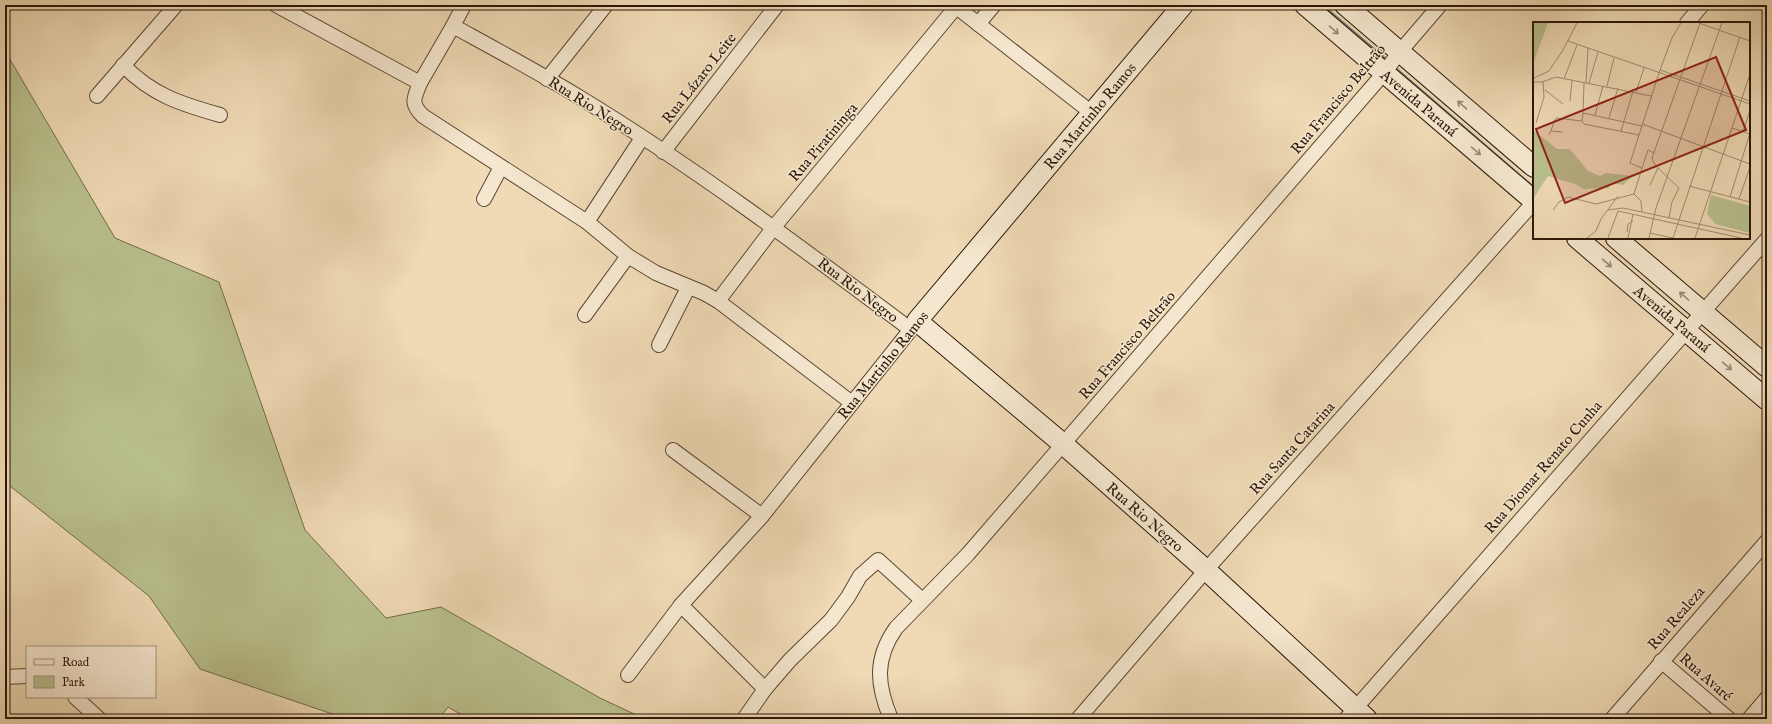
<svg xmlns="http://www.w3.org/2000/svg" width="1772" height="724" font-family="'IM FELL English',serif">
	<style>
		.green { fill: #b9c08d; stroke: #726b4b }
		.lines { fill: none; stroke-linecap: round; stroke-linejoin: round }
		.stream { stroke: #6f7771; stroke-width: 4 }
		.street-casing { stroke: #5c4734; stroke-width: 16 }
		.secondary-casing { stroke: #2b1609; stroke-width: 22 }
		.street { stroke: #f5e7cf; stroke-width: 14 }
		.secondary { stroke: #f5e7cf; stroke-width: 20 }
		.oneway { stroke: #9a8976 }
		.labels { text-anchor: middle; stroke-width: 3; stroke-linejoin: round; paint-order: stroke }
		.street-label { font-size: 15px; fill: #2b1609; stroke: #f5e7cf }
		.inset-road { fill: none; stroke: #a18c70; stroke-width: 1 }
		.view { fill: #8f2418; fill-opacity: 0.15; stroke: #8f2418; stroke-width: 2 }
		.inset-edge { fill: none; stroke: #2b1609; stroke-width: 2 }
	</style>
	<rect width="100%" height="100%" fill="#efdab5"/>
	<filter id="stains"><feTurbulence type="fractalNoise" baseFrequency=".005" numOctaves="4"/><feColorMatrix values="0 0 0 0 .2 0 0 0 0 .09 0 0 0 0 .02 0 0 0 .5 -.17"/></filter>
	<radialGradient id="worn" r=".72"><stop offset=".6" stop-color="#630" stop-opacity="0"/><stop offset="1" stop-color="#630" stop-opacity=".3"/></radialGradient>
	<path class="green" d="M5,51L115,238L219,282L305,530L386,618L441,607L600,698L645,719H469L448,707L439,719H347L200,669L149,596L5,482Z"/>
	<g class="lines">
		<g class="stream">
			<path d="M1321,5L1388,62"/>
			<path d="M1393,67L1530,185"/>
		</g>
		<g class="street-casing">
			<g id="street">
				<path d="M276,5L420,83L453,26C495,49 538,72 579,97C694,167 802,248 910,329"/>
				<path d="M954,5L1092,113"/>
				<path d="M1687,23L1702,5"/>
				<path d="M978,24L994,5"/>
				<path d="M453,26L464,5"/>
				<path d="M123,65C152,95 181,104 220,115"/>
				<path d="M547,79L606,5"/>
				<path d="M420,83C414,99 410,103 423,116L587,222L628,256L656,273L704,293L718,301L852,403"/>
				<path d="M97,96L176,5"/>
				<path d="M663,152L777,5"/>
				<path d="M484,199L501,167"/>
				<path d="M587,222L642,138"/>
				<path d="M718,301L774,227L956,7"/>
				<path d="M585,315L628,256"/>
				<path d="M659,345L688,288"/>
				<path d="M673,450L762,516"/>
				<path d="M1661,661L1729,719"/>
				<path d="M628,675L681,605"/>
				<path d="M5,677L27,676"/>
				<path d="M765,689L790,660L831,620L848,597L860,576L878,560L922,600"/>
				<path d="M75,697L99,719"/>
				<path d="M744,719L765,689L681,605L762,516L916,323"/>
				<path d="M891,719C877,686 874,659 896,628L968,554L1384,73L1398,54L1440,5"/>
				<path d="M1078,719L1206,570L1534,202"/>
				<path d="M1346,719L1767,239"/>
				<path d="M1612,719L1767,541"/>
				<path d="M1749,719L1767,698"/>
			</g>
		</g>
		<g class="secondary-casing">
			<g id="secondary">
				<path d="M1183,5L917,321L1063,444L1206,570L1367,719"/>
				<path d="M1305,5L1534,201"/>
				<path d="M1345,5L1534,167"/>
				<path d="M1577,238L1767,400"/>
				<path d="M1616,238L1767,367"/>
			</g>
		</g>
		<use href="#street" class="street"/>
		<use href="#secondary" class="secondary"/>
	</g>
	<defs><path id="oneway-shaft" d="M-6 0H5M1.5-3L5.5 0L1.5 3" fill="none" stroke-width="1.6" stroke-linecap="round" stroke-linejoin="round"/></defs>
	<g class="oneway">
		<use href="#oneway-shaft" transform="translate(1334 30) rotate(41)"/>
		<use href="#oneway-shaft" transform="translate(1462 105) rotate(-139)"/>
		<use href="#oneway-shaft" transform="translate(1476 151) rotate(40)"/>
		<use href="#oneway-shaft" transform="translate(1607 263) rotate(41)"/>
		<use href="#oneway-shaft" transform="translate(1684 296) rotate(-139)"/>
		<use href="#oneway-shaft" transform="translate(1727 366) rotate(40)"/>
	</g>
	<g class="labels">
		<g class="street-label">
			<text transform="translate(699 78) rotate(-52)" y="5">Rua Lázaro Leite</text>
			<text transform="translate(1338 99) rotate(-50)" y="5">Rua Francisco Beltrão</text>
			<text transform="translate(1419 103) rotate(40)" y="5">Avenida Paraná</text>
			<text transform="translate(591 106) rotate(32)" y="5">Rua Rio Negro</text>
			<text transform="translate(1090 116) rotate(-50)" y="5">Rua Martinho Ramos</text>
			<text transform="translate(823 142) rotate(-50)" y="5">Rua Piratininga</text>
			<text transform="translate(858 290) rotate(37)" y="5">Rua Rio Negro</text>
			<text transform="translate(1672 319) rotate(40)" y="5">Avenida Paraná</text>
			<text transform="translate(1127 345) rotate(-49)" y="5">Rua Francisco Beltrão</text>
			<text transform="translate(883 365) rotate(-51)" y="5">Rua Martinho Ramos</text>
			<text transform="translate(1292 448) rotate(-48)" y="5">Rua Santa Catarina</text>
			<text transform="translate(1543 467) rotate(-49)" y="5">Rua Diomar Renato Cunha</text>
			<text transform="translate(1145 517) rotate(41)" y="5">Rua Rio Negro</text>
			<text transform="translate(1676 618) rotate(-49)" y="5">Rua Realeza</text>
			<text transform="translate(1706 677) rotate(41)" y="5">Rua Avaré</text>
		</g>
	</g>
	<g transform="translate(1533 22)">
		<rect width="217" height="217" fill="#efdab5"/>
		<path d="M0,1H15L1,39H0ZM0,108L24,127H37L55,149L67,154L73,151L100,154L90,163L77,161L76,166L51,167L42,162L15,154L0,177ZM178,173L217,184V211L182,202L174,192Z" fill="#b9c08d"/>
		<path class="inset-road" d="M166,1L217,19M35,19L217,82M127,48L217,79M1,56L16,49L30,28L44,1M31,57L44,23M0,60H9L23,55L118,74M53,61L55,26M56,61L65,30M74,64L81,36M12,68L30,82M103,70L111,46M37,79L39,59M50,91L51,61M62,93L70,64M76,96L85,66M49,99L51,102L106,113M3,101L11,75L10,59M109,102L217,142M199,106L217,112M18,109L30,110M88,109L100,69M210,110L217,88M16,113L23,96L49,99L50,91L109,104M109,146L115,128L121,131M117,163L125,146M156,164L217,180M101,172L108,179L109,190M197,175L217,111M206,177L217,145M20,188L26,180L35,175L63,182L101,172L109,146L97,141L127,48L139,16L148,1M75,188L90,186L217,213M85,189L208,216M136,196L139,180L146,166L122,143L119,136L167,1M94,210L95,202L100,199M117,211L140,216M54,216L63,209L68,197L85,174M75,216L85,189M95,216L100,192M116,216L123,186L189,1M140,216L207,15M162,216L217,52"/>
		<path class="view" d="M183,35L213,108L32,181L3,107Z"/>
		<rect width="217" height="217" class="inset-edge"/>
	</g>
	<rect width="1772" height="724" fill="none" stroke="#efdab5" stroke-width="20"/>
	<rect x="6" y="6" width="1760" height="712" fill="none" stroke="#2b1609" stroke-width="2"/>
	<rect x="10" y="10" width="1752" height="704" fill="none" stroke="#2b1609"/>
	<rect x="26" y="646" width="130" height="52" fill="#f5e7cf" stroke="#a49380"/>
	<rect x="34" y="659" width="20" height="6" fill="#f5e7cf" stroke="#a49380"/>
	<text x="62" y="666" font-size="12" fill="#2b1609">Road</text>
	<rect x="34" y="676" width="20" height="12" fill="#b9c08d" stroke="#a49380"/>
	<text x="62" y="686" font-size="12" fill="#2b1609">Park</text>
	<rect width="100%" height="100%" filter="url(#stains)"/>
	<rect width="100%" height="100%" fill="url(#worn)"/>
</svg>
